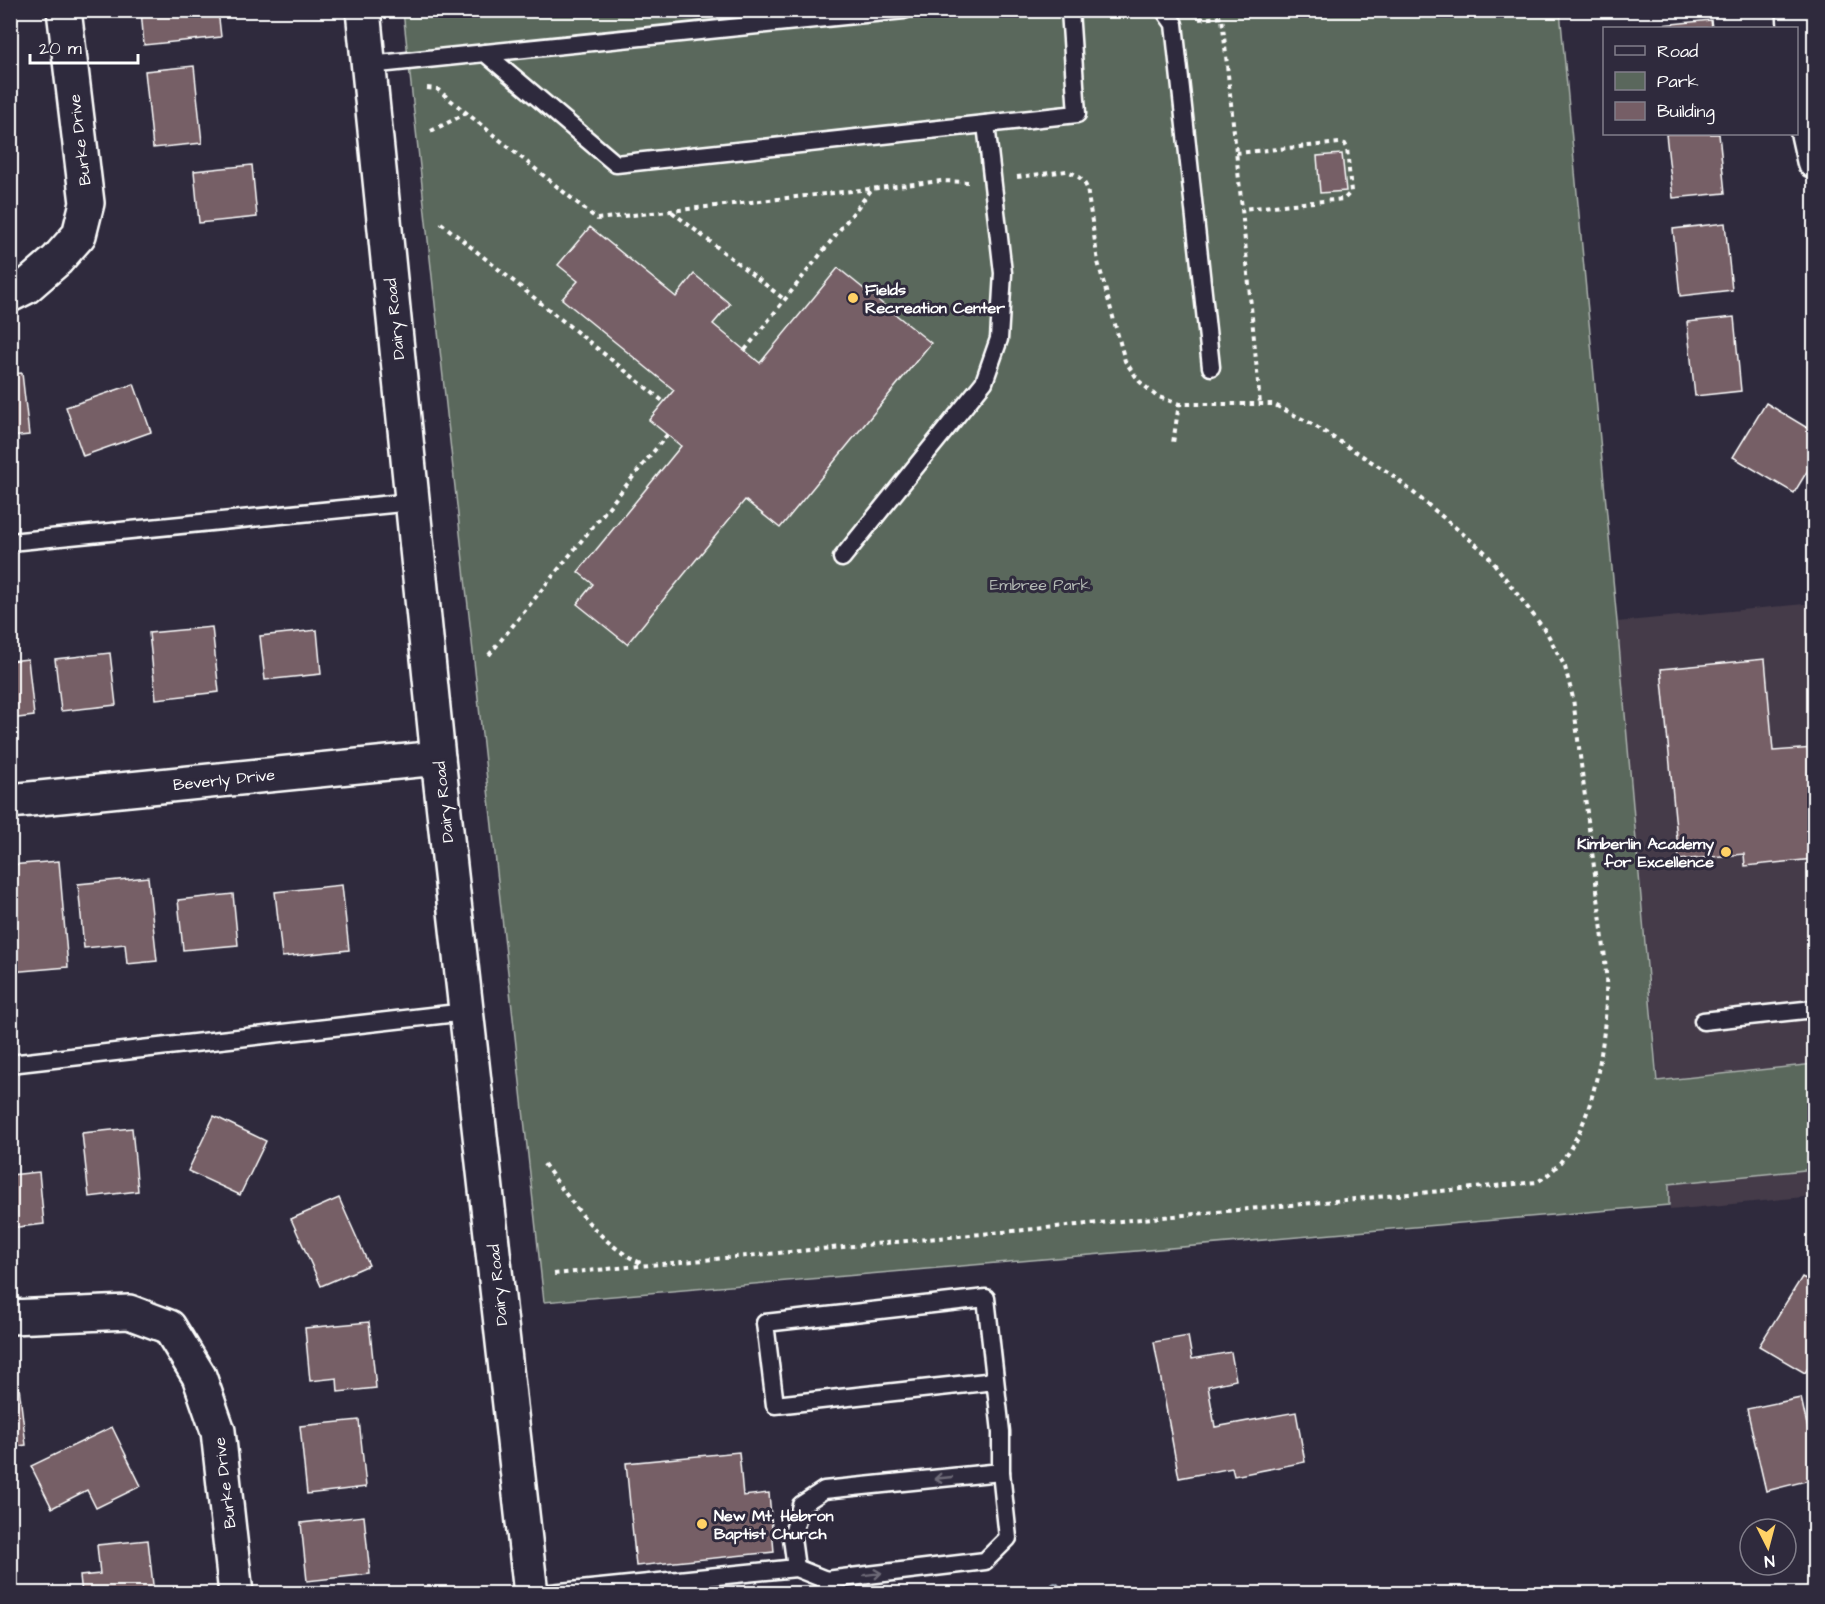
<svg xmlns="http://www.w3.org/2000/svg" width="1825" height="1604" font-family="'Architects Daughter',sans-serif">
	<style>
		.built { fill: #443a49 }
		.green { fill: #5a675c; stroke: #acb3ae; stroke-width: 1.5 }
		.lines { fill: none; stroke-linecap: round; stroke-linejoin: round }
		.stream { stroke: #98a0b0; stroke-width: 10 }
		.building { fill: #765e66; stroke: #fff; stroke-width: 1.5 }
		.service-casing { stroke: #fff; stroke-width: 21 }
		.minor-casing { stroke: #fff; stroke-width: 38 }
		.tertiary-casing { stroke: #fff; stroke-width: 38 }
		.path { stroke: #fff; stroke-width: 4; stroke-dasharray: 4.5 4.5; stroke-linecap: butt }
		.service { stroke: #2f2a3d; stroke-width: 16 }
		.minor { stroke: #2f2a3d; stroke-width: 33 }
		.tertiary { stroke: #2f2a3d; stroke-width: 33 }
		.oneway { stroke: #6d6a77 }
		.poi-dot { fill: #ffd166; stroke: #2f2a3d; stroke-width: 2 }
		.labels { text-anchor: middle; stroke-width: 6; stroke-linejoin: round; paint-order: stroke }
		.street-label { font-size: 16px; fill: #fff; stroke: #2f2a3d }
		.poi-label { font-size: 16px; font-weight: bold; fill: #fff; stroke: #2f2a3d; text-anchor: start }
		.park-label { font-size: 16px; fill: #b5bbb6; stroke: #2f2a3d }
	</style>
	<rect width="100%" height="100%" fill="#2f2a3d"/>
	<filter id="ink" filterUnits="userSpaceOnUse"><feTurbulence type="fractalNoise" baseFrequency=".0167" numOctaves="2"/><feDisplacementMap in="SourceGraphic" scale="12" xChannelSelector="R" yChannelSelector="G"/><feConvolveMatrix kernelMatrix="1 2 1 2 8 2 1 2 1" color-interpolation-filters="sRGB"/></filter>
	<g filter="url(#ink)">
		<path class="built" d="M1814,603V1196L1670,1210L1617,622Z"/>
		<path class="green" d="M403,11H1560L1617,622L1657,1081L1814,1064V1169L1669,1184V1205L544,1302Z"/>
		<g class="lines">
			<path class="stream" d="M1055,1587L1056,1594"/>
		</g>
		<g class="building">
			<path d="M141,10H218L221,37L144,45Z"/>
			<path d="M1711,20L1712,28H1652V26Z"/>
			<path d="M194,66L202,143L153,148L145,71Z"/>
			<path d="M1666,134H1719L1725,193L1673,198Z"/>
			<path d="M1342,154L1346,191L1320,193L1317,156Z"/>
			<path d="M252,165L257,217L199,223L194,171Z"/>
			<path d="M1725,223L1732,290L1680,296L1673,229Z"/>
			<path d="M590,227L676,297L694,274L730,304L713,324L760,363L838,268L931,343L780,528L745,500L627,644L577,604L593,584L578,572L681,446L649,420L674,390L562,299L578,281L558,265Z"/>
			<path d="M1734,317L1741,391L1695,396L1687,322Z"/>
			<path d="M22,373L29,435L10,437V374Z"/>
			<path d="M134,384L151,432L83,456L66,407Z"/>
			<path d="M1766,403L1814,432V460L1794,493L1733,457Z"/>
			<path d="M212,627L219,692L156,699L149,633Z"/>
			<path d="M317,630L321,674L265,680L260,636Z"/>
			<path d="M110,653L116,705L61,711L55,659Z"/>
			<path d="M28,659L34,716L10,719V661Z"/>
			<path d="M1765,659L1773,751L1814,748V859L1745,866L1744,854L1679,860L1661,669Z"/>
			<path d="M59,861L68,967L10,972V865Z"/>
			<path d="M148,877L157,961L127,964L125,944L84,948L78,884Z"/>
			<path d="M342,885L349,950L282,957L275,892Z"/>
			<path d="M233,894L238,945L183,950L178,900Z"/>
			<path d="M214,1116L266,1141L240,1195L188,1171Z"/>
			<path d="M132,1128L138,1191L89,1197L82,1133Z"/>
			<path d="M39,1172L44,1224L10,1228V1175Z"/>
			<path d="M339,1198L369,1265L321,1286L291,1219Z"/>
			<path d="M1802,1277L1814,1284V1358L1805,1373L1759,1346Z"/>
			<path d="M369,1322L376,1388L338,1392L337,1378L310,1381L305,1328Z"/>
			<path d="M1188,1336L1192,1359L1231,1352L1236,1380L1208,1386L1215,1427L1296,1412L1305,1462L1234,1476L1232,1468L1179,1478L1154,1342Z"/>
			<path d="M19,1387L26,1445L10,1447V1388Z"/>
			<path d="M1801,1398L1814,1456V1479L1766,1491L1747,1409Z"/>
			<path d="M359,1420L366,1487L307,1494L300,1426Z"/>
			<path d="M112,1427L141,1486L96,1508L87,1490L52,1508L31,1466Z"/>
			<path d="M739,1452L743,1496L769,1493L774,1552L636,1566L626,1463Z"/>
			<path d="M364,1516L370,1574L307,1581L301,1523Z"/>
			<path d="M148,1540L154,1594H82L80,1576L100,1574L97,1545Z"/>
		</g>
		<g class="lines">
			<g class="service-casing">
				<g id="service">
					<path d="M1164,10L1174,24L1211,367"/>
					<path d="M485,53L616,164L1077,114L1070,10"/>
					<path d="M369,65L904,10"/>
					<path d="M10,542L412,502"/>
					<path d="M842,558L984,382L999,339L1003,273L986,124"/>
					<path d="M1703,1021L1814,1009"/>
					<path d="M10,1064L466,1012"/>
					<path d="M796,1568L792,1538L801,1505L824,1490L1001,1472"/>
					<path d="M541,1594L796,1568L826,1580L985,1561L1008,1538L1001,1472V1432L986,1298L765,1323L775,1405L995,1381"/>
				</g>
			</g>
			<g class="minor-casing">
				<g id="minor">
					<path d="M1794,10L1795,28"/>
					<path d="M1796,44L1808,134L1814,161"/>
					<path d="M10,295L26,287L57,260L79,235L87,203L64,10"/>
					<path d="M10,1317L129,1312L169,1327L199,1376L218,1431L236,1594"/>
				</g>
			</g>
			<g class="tertiary-casing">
				<g id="tertiary">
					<path d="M363,10L438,758L531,1594"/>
					<path d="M10,801L438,758"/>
				</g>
			</g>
			<g class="path">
				<path d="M1199,19L1222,17L1242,209L1260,404"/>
				<path d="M427,88L437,89L597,219L942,181L968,182"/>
				<path d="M431,131L467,113"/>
				<path d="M1236,153L1340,143L1345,144L1347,148L1351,192L1344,199L1242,209"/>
				<path d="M1017,177L1067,171C1076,174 1083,179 1087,188L1098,262L1125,361L1139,381L1156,396L1179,404L1173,443"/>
				<path d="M672,212L785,300"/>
				<path d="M441,223L664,402"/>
				<path d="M745,350L872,189"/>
				<path d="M489,655L667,435"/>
				<path d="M544,1164C572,1202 598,1244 643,1264"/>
				<path d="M554,1274L1537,1182C1595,1150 1608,1035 1606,974C1604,941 1599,907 1595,874C1587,815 1580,756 1573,698L1565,667L1547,633L1486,553L1391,474L1310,423L1273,404H1179"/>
			</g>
			<use href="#service" class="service"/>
			<use href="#minor" class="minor"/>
			<use href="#tertiary" class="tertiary"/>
		</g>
		<defs><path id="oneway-shaft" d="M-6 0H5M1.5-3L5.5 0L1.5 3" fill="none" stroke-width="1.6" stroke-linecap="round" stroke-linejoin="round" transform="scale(1.5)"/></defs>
		<g class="oneway">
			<use href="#oneway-shaft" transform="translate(943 1478) rotate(174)"/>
			<use href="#oneway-shaft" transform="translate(873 1574) rotate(-7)"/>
		</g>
	</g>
	<g class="poi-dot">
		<circle cx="853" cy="298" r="6"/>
		<circle cx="1726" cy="852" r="6"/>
		<circle cx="702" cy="1524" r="6"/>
	</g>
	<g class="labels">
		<g class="street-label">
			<text transform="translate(79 140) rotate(-97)" y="6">Burke Drive</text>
			<text transform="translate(394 319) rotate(-96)" y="6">Dairy Road</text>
			<text transform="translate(224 779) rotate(-6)" y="6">Beverly Drive</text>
			<text transform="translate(443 802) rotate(-96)" y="6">Dairy Road</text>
			<text transform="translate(497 1285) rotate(-96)" y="6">Dairy Road</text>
			<text transform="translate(224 1483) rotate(-97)" y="6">Burke Drive</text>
		</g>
		<g class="poi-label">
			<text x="865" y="295">Fields<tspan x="865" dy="18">Recreation Center</tspan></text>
			<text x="1714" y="849" text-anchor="end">Kimberlin Academy<tspan x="1714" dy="18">for Excellence</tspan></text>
			<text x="714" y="1521">New Mt. Hebron<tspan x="714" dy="18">Baptist Church</tspan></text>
		</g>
		<g class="park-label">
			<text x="1040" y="590">Embree Park</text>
		</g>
	</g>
	<rect width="1825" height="1604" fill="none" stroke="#2f2a3d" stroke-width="36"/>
	<rect x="18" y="18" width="1789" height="1568" fill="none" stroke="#fff" stroke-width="2" filter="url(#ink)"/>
	<rect x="1603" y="27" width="195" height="108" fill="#2f2a3d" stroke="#827f8b" stroke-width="1.5"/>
	<rect x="1615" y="46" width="30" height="9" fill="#2f2a3d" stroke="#827f8b" stroke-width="1.5"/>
	<text x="1657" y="57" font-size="18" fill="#ffffff">Road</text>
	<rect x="1615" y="72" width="30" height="18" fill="#5a675c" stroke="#827f8b" stroke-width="1.5"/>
	<text x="1657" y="87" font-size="18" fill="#ffffff">Park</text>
	<rect x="1615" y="102" width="30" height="18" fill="#765e66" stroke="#827f8b" stroke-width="1.5"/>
	<text x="1657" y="117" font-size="18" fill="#ffffff">Building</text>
	<g transform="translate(1768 1547) rotate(174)"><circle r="28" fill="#2f2a3d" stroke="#827f8b" stroke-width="1.5"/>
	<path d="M0-4.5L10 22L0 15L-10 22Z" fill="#ffd166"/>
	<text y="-9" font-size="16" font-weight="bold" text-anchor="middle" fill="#ffffff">N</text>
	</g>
	<path d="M30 54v9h108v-9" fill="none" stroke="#ffffff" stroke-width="3"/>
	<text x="39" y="54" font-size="18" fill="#ffffff" stroke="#2f2a3d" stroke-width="4.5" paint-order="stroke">20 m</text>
</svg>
